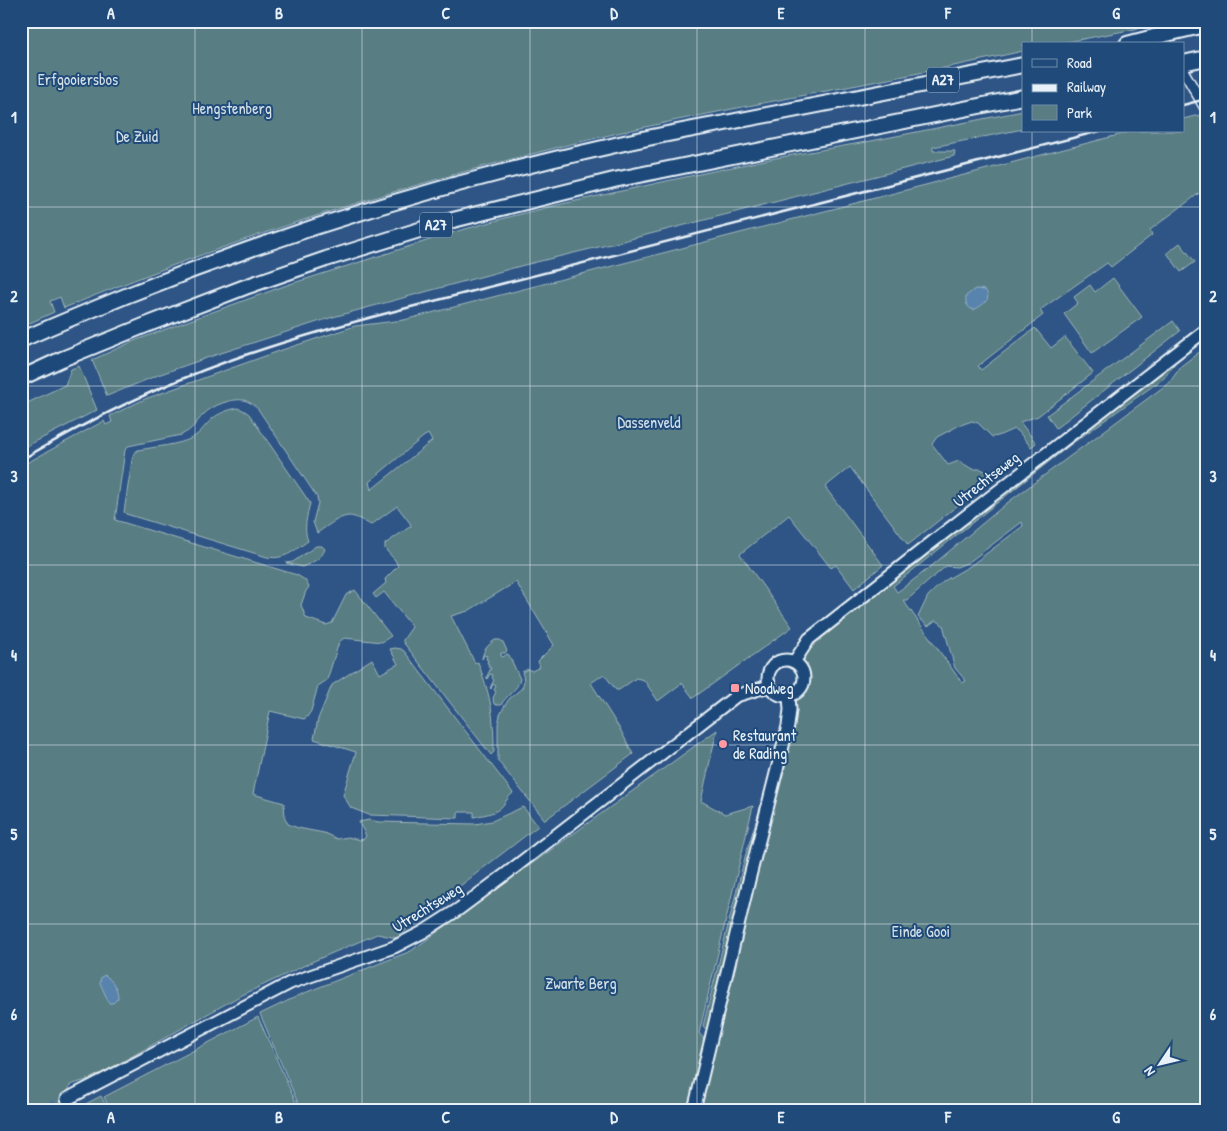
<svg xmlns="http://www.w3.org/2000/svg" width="1227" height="1131" font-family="'Patrick Hand',sans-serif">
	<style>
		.green { fill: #597d82; stroke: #a0b7bd; fill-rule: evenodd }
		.water { fill: #5883ac; stroke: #92afca }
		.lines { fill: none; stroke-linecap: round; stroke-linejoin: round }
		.major-tunnel { stroke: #4a6c96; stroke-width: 11; stroke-dasharray: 11 5.5; stroke-linecap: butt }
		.minor-casing { stroke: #e8f1f8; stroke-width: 12 }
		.major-casing { stroke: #e8f1f8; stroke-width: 15 }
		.highway-casing { stroke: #e8f1f8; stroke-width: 18 }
		.minor { stroke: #1f4a7a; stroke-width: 9 }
		.major { stroke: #1f4a7a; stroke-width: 11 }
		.highway { stroke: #1f4a7a; stroke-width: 14 }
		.rail { stroke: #e8f1f8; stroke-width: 2.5 }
		.highway-bridge-casing { stroke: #e8f1f8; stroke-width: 18; stroke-linecap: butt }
		.highway-bridge { stroke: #1f4a7a; stroke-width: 14 }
		.grid { fill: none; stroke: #e8f1f8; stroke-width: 1; stroke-opacity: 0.55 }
		.poi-dot { fill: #ff9aa2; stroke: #1f4a7a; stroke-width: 2 }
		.labels { text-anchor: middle; stroke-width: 4; stroke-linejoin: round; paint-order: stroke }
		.shield { fill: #1f4a7a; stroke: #acbfd2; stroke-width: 1 }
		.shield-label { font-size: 15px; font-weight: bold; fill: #e8f1f8 }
		.park-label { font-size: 16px; fill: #d3e0e6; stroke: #1f4a7a }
		.street-label { font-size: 16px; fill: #e8f1f8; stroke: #1f4a7a }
		.poi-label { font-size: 16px; fill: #e8f1f8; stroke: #1f4a7a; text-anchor: start }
		.neatline { fill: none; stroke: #e8f1f8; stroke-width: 2 }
		.grid-label { font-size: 16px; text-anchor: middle; font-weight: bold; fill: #e8f1f8 }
	</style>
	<rect width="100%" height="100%" fill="#2e5585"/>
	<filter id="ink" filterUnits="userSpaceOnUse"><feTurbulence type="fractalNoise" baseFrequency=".02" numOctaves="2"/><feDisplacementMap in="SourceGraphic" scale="10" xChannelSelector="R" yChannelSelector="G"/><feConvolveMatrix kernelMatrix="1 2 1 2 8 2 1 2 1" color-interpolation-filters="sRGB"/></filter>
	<g filter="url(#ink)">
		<g class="green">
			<path d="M21,21H1148L1150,26L1057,44H1023V51C870,86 715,108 563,146C441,176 321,212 204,254C157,271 110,289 64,308L60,297L50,301L54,312L21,327Z"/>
			<path d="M1023,111V129L933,147V151H955L954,156L611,244L524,265L333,317L218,354L158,375L107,396L92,360L134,341L185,322L287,285L458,231L513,216L553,206L676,179L770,159L866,142Z"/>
			<path d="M1199,115L1206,127V188L1150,230L1152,235L1111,267L1107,263L1040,310L1043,315L978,366L981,370L1035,328L1051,348L1065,337L1093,373L1038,416L1020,422L1036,443L1031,447L1018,431L1014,429L998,436L992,437L978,423L972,421L958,426L937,437L932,444L948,465L959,461L972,469H981L985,471L992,478L908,545L850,467L825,487L883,565L854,589L836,565L831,568L789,515L740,554L792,627L693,698L682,683L658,701L644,680L636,678L619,690H616L604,674L591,683L621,731L633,754L545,820L498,761V724L500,715L504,707L509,699L522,688L524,681L523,675L522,672L528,669L532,671L540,667L538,661L554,645L516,582L468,611L451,616L475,663L478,662C485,682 492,702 493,724C494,733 494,743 494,752L491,755L403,642V640L412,627L384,592L376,598L373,594L386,583L385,579L398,566L395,560L385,549V544L411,526L410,523L397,506L371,525C365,522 356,516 349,516C339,516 325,528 317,533L313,522L318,503L317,497L258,409C254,405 250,402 244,400C232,398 213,405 204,414C195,423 194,429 181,435L128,446L125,450L115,520L297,575L305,580L309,587L306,591L301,605L306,618L326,625L332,623L346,595L355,590L391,636L382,642L344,638L339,642L327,680L318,686L311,711L307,717L304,719L270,711L253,794L284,803L285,818L288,824L298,828L324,833L337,839L348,837L360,840L364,839L366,836L359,822L369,820L379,822L475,824L492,821L523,807L538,826L434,906L397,938L377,934L316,960L238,997L93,1078L70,1085L65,1110H21V466L104,421L106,425L112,422L110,416L145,399L282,350L355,326L404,320L1134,131H1183V119ZM428,434L432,441L371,490L369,482L423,437Z"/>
			<path d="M1180,243L1195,262L1181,272L1167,253Z"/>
			<path d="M1113,278L1142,317L1092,353L1064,314L1078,303L1074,297L1090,285L1095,292Z"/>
			<path d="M1173,321L1180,331L1056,428L1047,415Z"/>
			<path d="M1206,347V1110H694L809,633L887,577L891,582L975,515L1181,355L1164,378L1070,445L978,518L893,586L897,592L900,590L928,569L1007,503L1170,382L1181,366ZM1022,522L1023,526L970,566L944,581L928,596L918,617L928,626L936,620L943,625L955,668L966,681L962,683L903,600H907L946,566L957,567L969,562Z"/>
			<path d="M79,366L97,410L21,449V406L65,385L71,369Z"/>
			<path d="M237,408L243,410L249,414L310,503C307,516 303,529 308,541C293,551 285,560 267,557L126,514L124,512L132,460L134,453L138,450C154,447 179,445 192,438C201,433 205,425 212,419C219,413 228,410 237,408Z"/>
			<path d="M316,546H322L325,549C322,559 311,563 302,567L286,563L293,562Z"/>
			<path d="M495,640H500L503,642L507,651L505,653H501V656L503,657L507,654L509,655L520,679C518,690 506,695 501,705H497L494,704L493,698L496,692L494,690L496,686L493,684L491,689L490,688L494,680L492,678L493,675L490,674L487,679V676L491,668L488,667L489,664L487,663L488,660L486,659L487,656L484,655L482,659C483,650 488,645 495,640Z"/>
			<path d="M395,648L401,649L404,651L513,793C507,797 505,805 499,809C493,814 481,815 474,817V812H458V818L369,815L351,808L343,795L356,752L314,739L318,719L332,685L372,659L380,674L398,664L390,649Z"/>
			<path d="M717,730L701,801L725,814L753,806L699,1033L704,1039V1047L690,1110H301L260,1014L302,994L411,951Z"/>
			<path d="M773,768L708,1029H706L703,1026L745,857L768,782Z"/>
			<path d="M258,1017L299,1110H110L104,1097Z"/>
			<path d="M101,1096L108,1110H74Z"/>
		</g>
		<g class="water">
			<path d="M975,289L985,290C993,300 982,305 974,310C967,308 965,303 966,296Z"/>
			<path d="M105,975C113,981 118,989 118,998L113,1003H109L100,983L101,977Z"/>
		</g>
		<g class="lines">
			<path class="major-tunnel" d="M47,1110L67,1099"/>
			<g class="minor-casing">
				<g id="minor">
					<path d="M1155,21L1168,44"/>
					<path d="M1183,70L1206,110"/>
				</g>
			</g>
			<g class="major-casing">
				<g id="major">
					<circle cx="786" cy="678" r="18"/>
					<path d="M794,662L809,639L931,543L1206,330"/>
					<path d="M67,1099L290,983L394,947L423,932L459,909L506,874L736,696L769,686"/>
					<path d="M694,1110L749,880L788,726L790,710L789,696"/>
				</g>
			</g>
			<g class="highway-casing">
				<g id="highway">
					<path d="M1127,44L1154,37"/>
					<path d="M1183,63L1206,58"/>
					<path d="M21,340C56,324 92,310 128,295C283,233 444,183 607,147C653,136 700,128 746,119C838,101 931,83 1023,65"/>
					<path d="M21,378L62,359L146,325L245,287L326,259L445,222L614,180L1023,97"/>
				</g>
			</g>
			<use href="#minor" class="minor"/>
			<use href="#major" class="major"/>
			<use href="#highway" class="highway"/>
			<g class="rail">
				<path d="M1183,105L1206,99"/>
				<path d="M21,460C87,421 156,387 228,361C284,341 341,325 399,310L1100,131"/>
			</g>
			<g class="highway-bridge-casing">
				<path id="highway-bridge" d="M1154,37L1205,25"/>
			</g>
			<use href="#highway-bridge" class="highway-bridge"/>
		</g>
	</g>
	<path class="grid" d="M195,21V1110M362,21V1110M530,21V1110M697,21V1110M865,21V1110M1032,21V44M1032,131V1110M21,207H1206M21,386H1206M21,565H1206M21,745H1206M21,924H1206"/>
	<g class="poi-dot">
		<rect x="730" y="683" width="10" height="10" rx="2.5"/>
		<circle cx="723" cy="744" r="5"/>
	</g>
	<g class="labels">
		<g class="shield">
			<rect x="927" y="67.5" width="32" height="25" rx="4"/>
			<rect x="420" y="212.5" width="32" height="25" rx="4"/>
		</g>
		<g class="shield-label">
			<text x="943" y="85">A27</text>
			<text x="436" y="230">A27</text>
		</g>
		<g class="park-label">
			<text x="78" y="85">Erfgooiersbos</text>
			<text x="232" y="114">Hengstenberg</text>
			<text x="137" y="142">De Zuid</text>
			<text x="649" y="428">Dassenveld</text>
			<text x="921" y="937">Einde Gooi</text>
			<text x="581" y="989">Zwarte Berg</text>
		</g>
		<g class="street-label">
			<text transform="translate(986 479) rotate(-38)" y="6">Utrechtseweg</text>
			<text transform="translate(427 907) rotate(-32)" y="6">Utrechtseweg</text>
		</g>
		<g class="poi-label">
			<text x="745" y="694">Noodweg</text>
			<text x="733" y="741">Restaurant<tspan x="733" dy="18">de Rading</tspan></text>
		</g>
	</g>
	<rect width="1227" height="1131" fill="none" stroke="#1f4a7a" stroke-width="55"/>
	<rect x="1022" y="42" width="162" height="90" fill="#1f4a7a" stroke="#6f8dac"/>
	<rect x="1032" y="59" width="25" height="8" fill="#1f4a7a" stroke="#6f8dac"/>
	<text x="1067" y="68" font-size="15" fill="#e8f1f8">Road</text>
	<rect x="1032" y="84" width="25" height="8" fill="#e8f1f8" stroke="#6f8dac"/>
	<text x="1067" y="92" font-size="15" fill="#e8f1f8">Railway</text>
	<rect x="1032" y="105" width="25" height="15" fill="#597d82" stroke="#6f8dac"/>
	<text x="1067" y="118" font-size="15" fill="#e8f1f8">Park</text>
	<g transform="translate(1160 1064) rotate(235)" stroke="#1f4a7a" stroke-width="4" paint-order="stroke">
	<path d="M0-4L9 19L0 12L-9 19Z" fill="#e8f1f8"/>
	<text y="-8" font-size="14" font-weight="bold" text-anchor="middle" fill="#e8f1f8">N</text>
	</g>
	<rect x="28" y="28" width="1172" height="1076" class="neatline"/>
	<g class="grid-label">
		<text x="111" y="19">A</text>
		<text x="279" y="19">B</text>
		<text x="446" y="19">C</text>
		<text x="614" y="19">D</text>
		<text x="781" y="19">E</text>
		<text x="948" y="19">F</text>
		<text x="1116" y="19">G</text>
		<text x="14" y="123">1</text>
		<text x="1213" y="123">1</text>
		<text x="14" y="302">2</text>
		<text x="1213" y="302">2</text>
		<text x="14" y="482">3</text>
		<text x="1213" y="482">3</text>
		<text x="14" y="661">4</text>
		<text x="1213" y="661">4</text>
		<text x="14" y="840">5</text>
		<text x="1213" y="840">5</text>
		<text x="14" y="1020">6</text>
		<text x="1213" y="1020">6</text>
		<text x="111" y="1123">A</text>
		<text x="279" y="1123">B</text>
		<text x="446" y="1123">C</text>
		<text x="614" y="1123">D</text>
		<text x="781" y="1123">E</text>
		<text x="948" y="1123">F</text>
		<text x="1116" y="1123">G</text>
	</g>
</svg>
